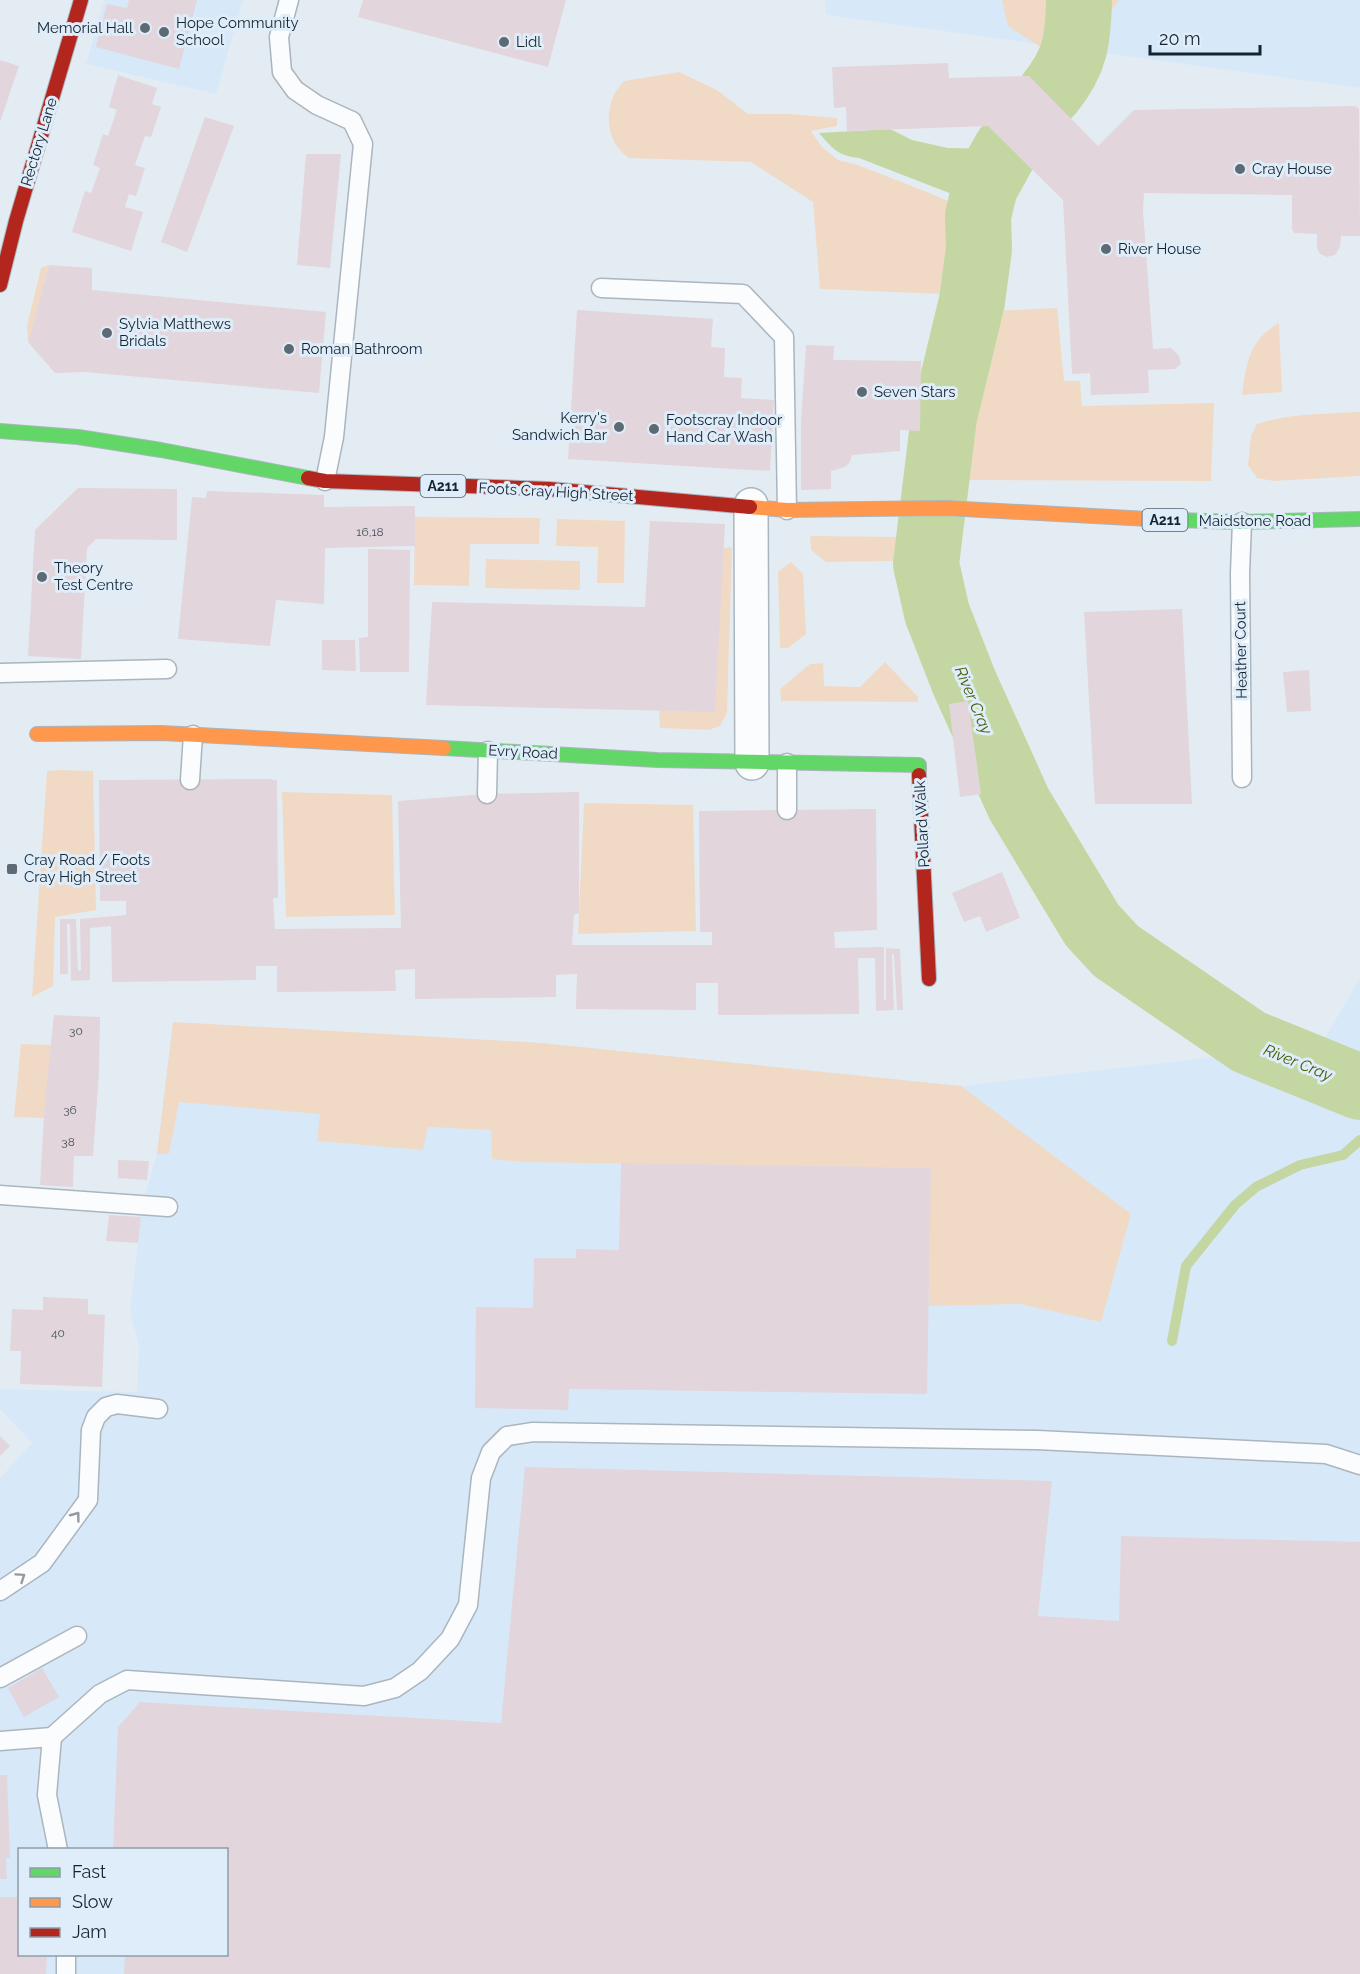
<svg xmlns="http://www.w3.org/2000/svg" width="1360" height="1974" font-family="Raleway,sans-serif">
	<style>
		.built { fill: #d7e9f8; fill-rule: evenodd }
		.green { fill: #f1dac5 }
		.water { fill: #c4d7a3 }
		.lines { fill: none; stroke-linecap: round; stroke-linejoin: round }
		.stream { stroke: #c4d7a3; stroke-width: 10 }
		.river { stroke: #c4d7a3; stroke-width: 66 }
		.building { fill: #e2d5dc }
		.lane-casing { stroke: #abb5be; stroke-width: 21 }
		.street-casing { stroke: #abb5be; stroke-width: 36 }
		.fast-casing { stroke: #abb5be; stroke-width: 16 }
		.slow-casing { stroke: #abb5be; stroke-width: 16 }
		.jam-casing { stroke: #abb5be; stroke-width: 16 }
		.lane { stroke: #fbfcfd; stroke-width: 18 }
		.street { stroke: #fbfcfd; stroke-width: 33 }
		.fast { stroke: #63d668; stroke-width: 14 }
		.slow { stroke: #ff974d; stroke-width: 14 }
		.jam { stroke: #b3261e; stroke-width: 14 }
		.oneway { stroke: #949ba0 }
		.poi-dot { fill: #5d6a74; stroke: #deedf9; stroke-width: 2 }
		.labels { text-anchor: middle; stroke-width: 6; stroke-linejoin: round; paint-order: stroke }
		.number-label { font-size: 12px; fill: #48505a }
		.shield { fill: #deedf9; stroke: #51606c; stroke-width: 1.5 }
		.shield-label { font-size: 14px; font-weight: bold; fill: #15242f }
		.poi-label { font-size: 15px; fill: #15242f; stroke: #deedf9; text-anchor: start }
		.street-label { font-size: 15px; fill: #15242f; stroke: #deedf9 }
		.water-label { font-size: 16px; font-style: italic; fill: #475a00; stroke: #deedf9 }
	</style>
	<rect width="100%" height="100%" fill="#e4ecf3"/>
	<g class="built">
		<path d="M104,0H243L216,94L86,64Z"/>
		<path d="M825,0H1360V88L826,15Z"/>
		<path d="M1360,978V1974H0V1478L32,1443L0,1409V1389L137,1392L139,1346L130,1312L142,1205L157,1154L173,1022L541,1043L961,1086L1321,1045ZM20,1850H226V1954H20Z"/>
	</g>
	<g class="green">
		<path d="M1002,0H1119L1073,68L1008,26Z"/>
		<path d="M679,72L717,90L748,114H791L837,118V126L811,131L822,147L838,160L858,165L927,192L948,201L970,218L972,246L966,295L820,289L813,202L751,162L629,158C609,145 604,120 613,97C615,92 620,86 624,81Z"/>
		<path d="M49,265L28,342L27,326L41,268Z"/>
		<path d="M1057,308L1064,381H1080L1082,406L1214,403L1211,481L945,480L958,406L993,311Z"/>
		<path d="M1279,323L1282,392L1242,395C1246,363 1249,340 1279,323Z"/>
		<path d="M1360,412V476L1273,481L1257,478L1248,465L1251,436L1257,424C1289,413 1326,414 1360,412Z"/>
		<path d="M415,517L540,518L539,544H470L469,586L414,585Z"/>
		<path d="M557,519L625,521L624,583H597L598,547L556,546Z"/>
		<path d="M810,536L908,537V549L892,561L826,562L811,550Z"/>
		<path d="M732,547L727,713L720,726L709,730L660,728L659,710L723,548Z"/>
		<path d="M486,559L580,561V590L485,588Z"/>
		<path d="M791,562L803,574L806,634L788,648H780L778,572Z"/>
		<path d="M885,662L918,697V702L781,701L780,689L810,664L823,663L824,686L860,687Z"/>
		<path d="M59,770L93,771L96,910L55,917L53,986L32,997L47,771Z"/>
		<path d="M282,792L392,795L395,915L286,917Z"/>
		<path d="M584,803L693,805L696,931L578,934Z"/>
		<path d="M173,1022L541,1043L961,1086L1131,1214L1101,1322L1020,1304L929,1306L930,1168L523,1162L492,1159L491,1130L428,1127L423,1150L317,1141L320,1114L179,1102L169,1154H157Z"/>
		<path d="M21,1044L51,1045L44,1118L14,1117Z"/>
	</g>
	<path class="water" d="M890,129L912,140L948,148L1006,149L985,187L978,216L957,196L859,158C838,156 832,148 819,133Z"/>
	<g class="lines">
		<path class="stream" d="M1172,1341L1186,1266L1235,1205L1256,1187L1300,1165L1343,1155L1360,1140"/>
		<g class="river">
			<path d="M1050,93C1076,61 1078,40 1079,0"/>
			<path d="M1006,149L985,187L978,216L979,249L972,301L944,417L926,564L937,613L964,682L1019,804L1092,925L1116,951L1249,1042L1360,1087"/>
		</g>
	</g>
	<g class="building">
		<path d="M129,0H197L179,69L96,47L107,4L127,8Z"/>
		<path d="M363,0H566L548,67L358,17Z"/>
		<path d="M0,60L19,66L0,122Z"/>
		<path d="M948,63L949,78L1029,76L1098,146L1134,110L1355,106L1359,109L1360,236H1341L1340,247L1335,255L1327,257L1320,254L1317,248V234L1294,233L1292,229V195L1144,193L1143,210L1153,349L1171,348L1179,356L1181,364L1175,369L1148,370L1149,393L1091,395L1090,373L1072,374L1063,200L988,126L847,131L846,107L834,108L832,67Z"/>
		<path d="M118,75L157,88L152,104L161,107L151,137L145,136L135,165L145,168L136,196L129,194L125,207L143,212L131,251L72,232L85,191L91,193L100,168L93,165L103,134L108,136L117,110L109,107Z"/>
		<path d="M205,117L234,126L187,252L161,242Z"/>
		<path d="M306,154H341L330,268L297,265Z"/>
		<path d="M49,265L92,268V290L326,312L319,393L84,372L55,373L28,342Z"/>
		<path d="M577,310L713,319L711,347L725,348L724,377L742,378L741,398L774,400L770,471L568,459Z"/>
		<path d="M806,345L834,346L833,360L921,361L920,431L900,430V451L852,455L850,462L845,467L831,471V489L801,490V423Z"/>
		<path d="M78,488L177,489V540L96,539L87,548L81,659L28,656L35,530Z"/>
		<path d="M207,491L324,495V507L415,506V546L325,548L324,604L276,600L270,646L178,639L192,497L206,498Z"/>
		<path d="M650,521L725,524L715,712L426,705L432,602L645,607Z"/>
		<path d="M368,549L410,550L409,672H360L359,638L368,637Z"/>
		<path d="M1182,609L1192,804H1095L1084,612Z"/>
		<path d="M322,640H355L356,671L322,670Z"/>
		<path d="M1309,670L1311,711L1287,712L1283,672Z"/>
		<path d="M968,701L981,794L960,797L949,704Z"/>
		<path d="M267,779L277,780L278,898H273L275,929L401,928L398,801L487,794L579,792V913L574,915L572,945H712V932H700L699,811L876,809L877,930L834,932L835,948L884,947V1000H886V948L900,949L903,1010H897L894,955L892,954L894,1010L876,1011L875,958H858L859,1014L718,1015V983H696V1010L576,1009L577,974L556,975V997L415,999V969L395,970L396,991L277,992V966H256V980L112,982L111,926L90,928V980L71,981L70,924H67L68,974H60V919H76L78,971L81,970L80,919L126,915V901H100L99,780Z"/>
		<path d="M1002,872L1020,918L986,932L980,916L964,922L952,893Z"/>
		<path d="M54,1015L100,1017L99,1073L93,1156H74L73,1187L40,1185L45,1100Z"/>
		<path d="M118,1160L149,1161L147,1180L118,1178Z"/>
		<path d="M621,1163L931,1168L927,1394L569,1389L568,1410L475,1408L476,1307L533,1308L534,1258H576V1249L619,1250Z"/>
		<path d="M109,1215L141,1217L138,1243L106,1241Z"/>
		<path d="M43,1297L88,1299V1314L105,1315L102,1387L20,1384L21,1351H10L12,1309L43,1310Z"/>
		<path d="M0,1436L10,1446L0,1456Z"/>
		<path d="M525,1467L1052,1481L1038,1616L1119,1621L1121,1536L1360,1542V1974H124L125,1954H226V1850H113L118,1727L140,1702L501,1723Z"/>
		<path d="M42,1668L59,1697L24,1717L8,1688Z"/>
		<path d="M0,1775H7L10,1858H6L7,1879H0Z"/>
		<path d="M0,1897H20V1954H47L46,1974H0Z"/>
	</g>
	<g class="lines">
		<g class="lane-casing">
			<g id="lane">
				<path d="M289,0L279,37L282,72L295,90L317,105L352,121L363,144L334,437L325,481"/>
				<path d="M601,288L743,294L784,337L787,510"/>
				<path d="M0,673L167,669"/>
				<path d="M787,763V810"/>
				<path d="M1242,778L1240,573L1242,522"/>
				<path d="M190,780L193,735"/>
				<path d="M487,794L488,751"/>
				<path d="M0,1195L168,1207"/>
				<path d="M0,1591L42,1563L88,1500L91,1430L96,1417L106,1407L117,1404L158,1409"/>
				<path d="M0,1678L77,1636"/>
				<path d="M52,1737L100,1694L127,1680L364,1696L395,1688L420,1671L450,1639L468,1605L481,1478L491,1452L507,1436L533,1432L1037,1440L1326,1454L1360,1465"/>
				<path d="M0,1741L52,1737L47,1795L58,1850"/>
				<path d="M66,1954V1974"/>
			</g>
		</g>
		<g class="street-casing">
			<path id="street" d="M751,505L752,763"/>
		</g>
		<g class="fast-casing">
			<g id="fast">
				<path d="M0,431L78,437L161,450L308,478"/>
				<path d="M1148,519L1237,522L1360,519"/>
				<path d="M444,748L657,760L919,765V775"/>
			</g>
		</g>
		<g class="slow-casing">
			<g id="slow">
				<path d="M750,507L787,510L946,508L1148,519"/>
				<path d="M37,734L161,733L444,748"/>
			</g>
		</g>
		<g class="jam-casing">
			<g id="jam">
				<path d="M0,285L16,221L81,0"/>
				<path d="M308,478L325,481L549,489L750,507"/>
				<path d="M919,775L929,979"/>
			</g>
		</g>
		<use href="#lane" class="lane"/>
		<use href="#street" class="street"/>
		<use href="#fast" class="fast"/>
		<use href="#slow" class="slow"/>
		<use href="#jam" class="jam"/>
	</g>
	<defs><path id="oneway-chevron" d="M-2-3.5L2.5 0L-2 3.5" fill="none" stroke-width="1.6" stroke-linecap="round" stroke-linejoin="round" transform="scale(1.5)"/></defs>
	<g class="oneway">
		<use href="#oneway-chevron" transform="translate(76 1516) rotate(-53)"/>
		<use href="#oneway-chevron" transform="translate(21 1577) rotate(-34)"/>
	</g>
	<g class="poi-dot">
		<circle cx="145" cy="28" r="6"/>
		<circle cx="164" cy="32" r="6"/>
		<circle cx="504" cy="42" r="6"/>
		<circle cx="1240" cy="169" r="6"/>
		<circle cx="1106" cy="249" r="6"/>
		<circle cx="107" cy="333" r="6"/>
		<circle cx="289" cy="349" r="6"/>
		<circle cx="862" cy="392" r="6"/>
		<circle cx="619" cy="427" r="6"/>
		<circle cx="654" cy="429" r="6"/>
		<circle cx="42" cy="577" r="6"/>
		<rect x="6" y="863" width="12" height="12" rx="3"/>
	</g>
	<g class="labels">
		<g class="number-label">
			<text x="370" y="536">16,18</text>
			<text x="76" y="1035">30</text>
			<text x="70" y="1114">36</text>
			<text x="68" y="1146">38</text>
			<text x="58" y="1337">40</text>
		</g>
		<g class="shield">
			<rect x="420.5" y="475" width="45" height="22" rx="4.5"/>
			<rect x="1142.5" y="509" width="45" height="22" rx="4.5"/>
		</g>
		<g class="shield-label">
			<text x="443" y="491">A211</text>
			<text x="1165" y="525">A211</text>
		</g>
		<g class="poi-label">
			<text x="176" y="28">Hope Community<tspan x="176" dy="17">School</tspan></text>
			<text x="133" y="33" text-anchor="end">Memorial Hall</text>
			<text x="516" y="47">Lidl</text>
			<text x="1252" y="174">Cray House</text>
			<text x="1118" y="254">River House</text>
			<text x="119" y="329">Sylvia Matthews<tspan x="119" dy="17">Bridals</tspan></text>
			<text x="301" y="354">Roman Bathroom</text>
			<text x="874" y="397">Seven Stars</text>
			<text x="607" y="423" text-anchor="end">Kerry's<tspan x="607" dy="17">Sandwich Bar</tspan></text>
			<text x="666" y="425">Footscray Indoor<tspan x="666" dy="17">Hand Car Wash</tspan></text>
			<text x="54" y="573">Theory<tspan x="54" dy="17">Test Centre</tspan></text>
			<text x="24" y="865">Cray Road / Foots<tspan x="24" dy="17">Cray High Street</tspan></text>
		</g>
		<g class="street-label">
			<text transform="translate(39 142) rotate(-73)" y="5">Rectory Lane</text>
			<text transform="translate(556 492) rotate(3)" y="5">Foots Cray High Street</text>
			<text x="1255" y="526">Maidstone Road</text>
			<text transform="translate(1241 650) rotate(-91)" y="5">Heather Court</text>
			<text transform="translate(523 752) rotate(3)" y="5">Evry Road</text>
			<text transform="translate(922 824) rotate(-93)" y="5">Pollard Walk</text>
		</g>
		<g class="water-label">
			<text transform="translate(974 700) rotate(67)" y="6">River Cray</text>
			<text transform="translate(1298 1062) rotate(22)" y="6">River Cray</text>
		</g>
	</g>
	<rect x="18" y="1848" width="210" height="108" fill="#deedf9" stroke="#8e9da8" stroke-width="1.5"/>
	<rect x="30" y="1868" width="30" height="9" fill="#63d668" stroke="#8e9da8" stroke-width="1.5"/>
	<text x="72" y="1878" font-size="18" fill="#15242f">Fast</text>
	<rect x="30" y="1898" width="30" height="9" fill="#ff974d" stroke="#8e9da8" stroke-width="1.5"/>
	<text x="72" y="1908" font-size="18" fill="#15242f">Slow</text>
	<rect x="30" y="1928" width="30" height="9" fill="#b3261e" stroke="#8e9da8" stroke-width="1.5"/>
	<text x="72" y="1938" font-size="18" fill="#15242f">Jam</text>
	<path d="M1150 45v9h110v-9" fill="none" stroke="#15242f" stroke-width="3"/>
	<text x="1159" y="45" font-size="18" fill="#15242f" stroke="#deedf9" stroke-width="4.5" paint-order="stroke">20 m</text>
</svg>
